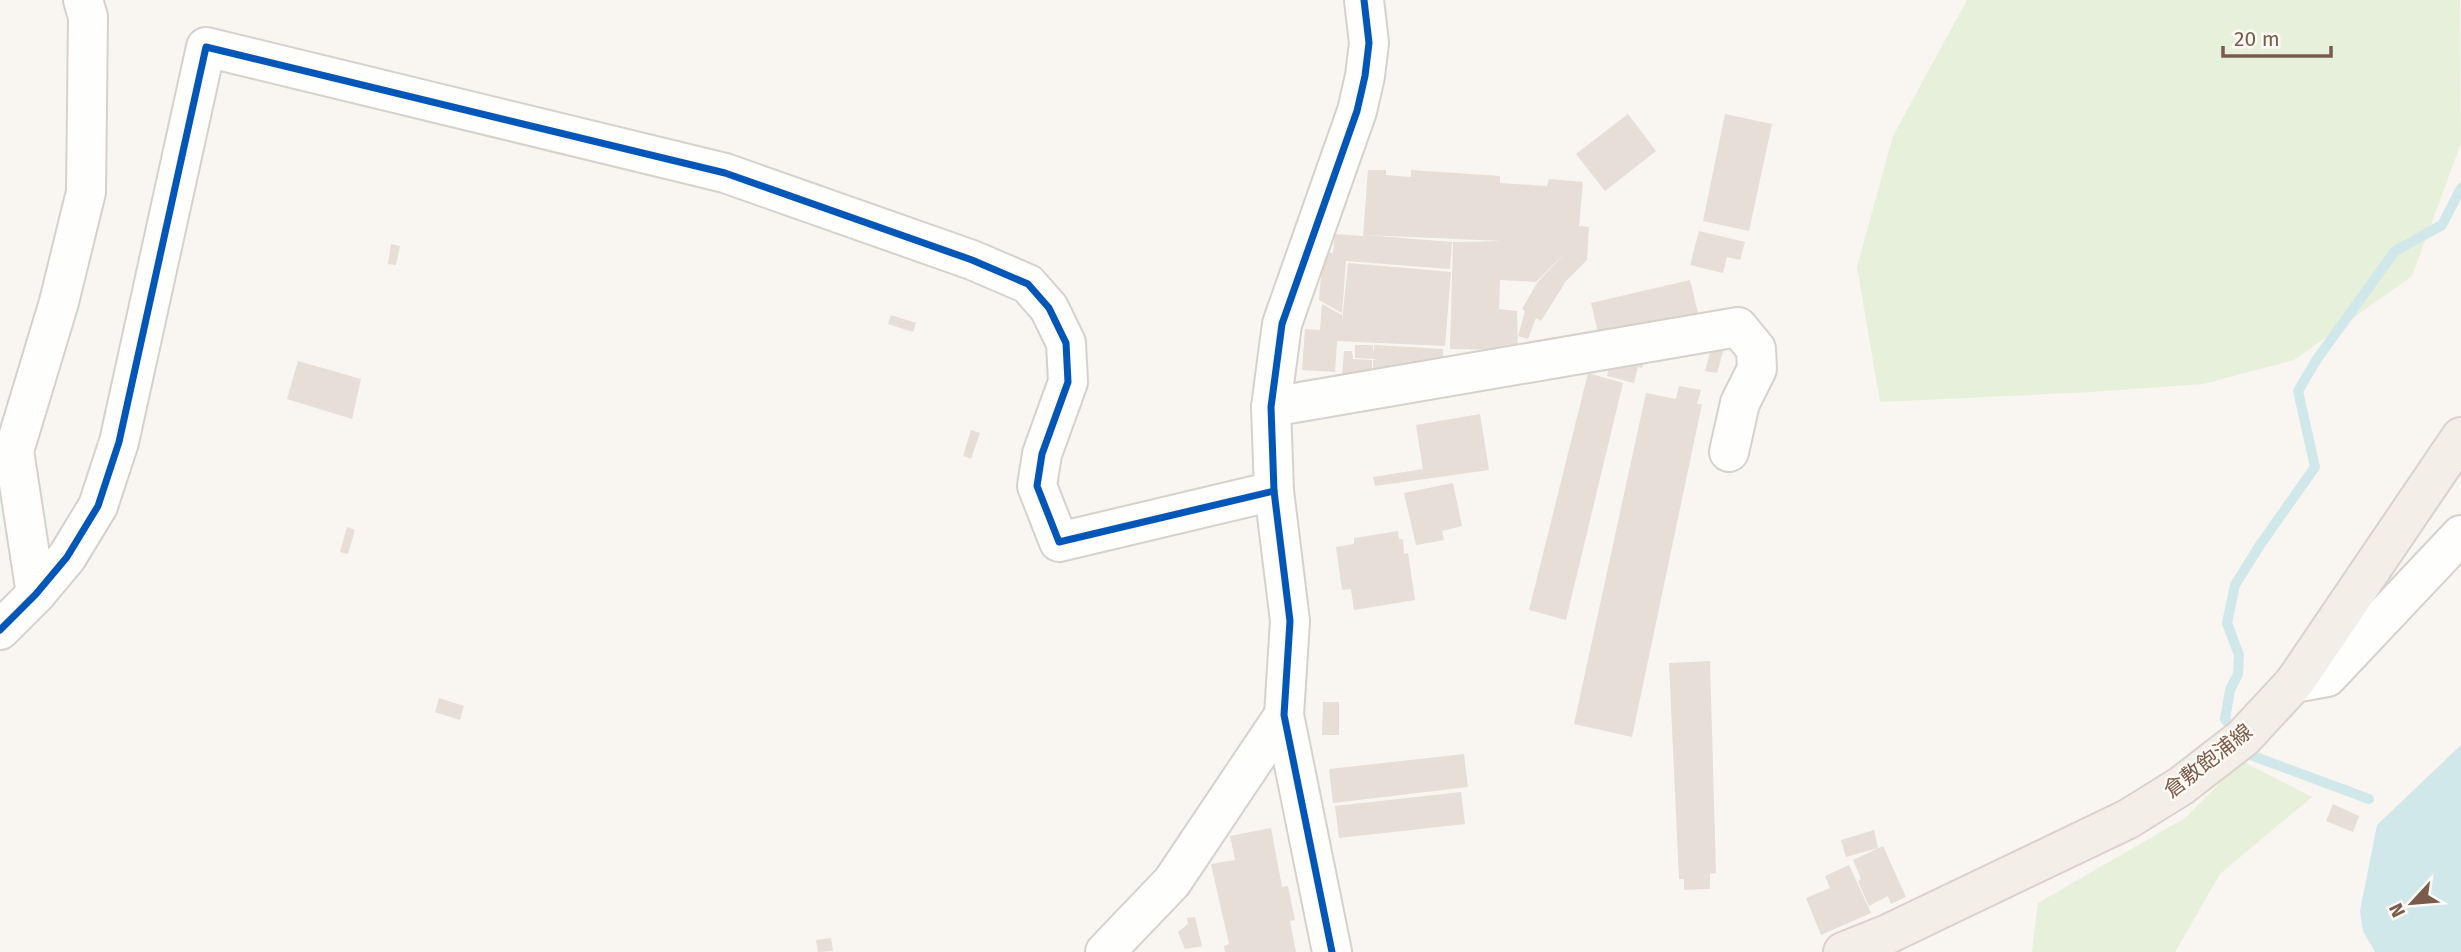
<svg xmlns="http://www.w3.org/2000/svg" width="2461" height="952" font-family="'Fira Sans','Noto Sans JP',sans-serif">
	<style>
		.green { fill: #e7f0db }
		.water { fill: #d0e8ea }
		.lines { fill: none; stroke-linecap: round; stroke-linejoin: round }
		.stream { stroke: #d0e8ea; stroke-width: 10 }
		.building { fill: #e6ded7 }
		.minor-casing { stroke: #d7d1cb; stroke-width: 42 }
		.primary-casing { stroke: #dad1cc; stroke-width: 42 }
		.minor { stroke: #fefefd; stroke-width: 38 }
		.primary { stroke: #f3eee8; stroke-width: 38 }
		.cycleway-casing { stroke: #fffaf3; stroke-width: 11 }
		.cycleway { stroke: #0057b8; stroke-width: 7 }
		.labels { text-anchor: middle; stroke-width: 5; stroke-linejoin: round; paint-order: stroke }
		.street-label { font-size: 21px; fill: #7a5c4d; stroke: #fffaf3 }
	</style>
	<rect width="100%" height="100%" fill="#f9f5f0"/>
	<g class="green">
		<path d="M1967,0H2460L2461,143L2412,276L2294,360L2203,384L2091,392L1880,402L1857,267L1893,136Z"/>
		<path d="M2242,761L2312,797L2220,874L2175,952H2032L2038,903L2185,818Z"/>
	</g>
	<path class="water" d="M2461,745V952H2375L2363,931L2360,911L2377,825Z"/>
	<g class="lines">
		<path class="stream" d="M2369,799L2253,756L2225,719L2230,690L2238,674L2239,655L2227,623L2235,585L2260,545L2315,467L2298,391L2317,359L2395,251L2442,225L2461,188"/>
	</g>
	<g class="building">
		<path d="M1628,114L1656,151L1605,191L1576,154Z"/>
		<path d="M1725,114L1772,124L1749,231L1703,221Z"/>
		<path d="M1368,170H1386V175L1411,177V170L1500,176V183L1547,186L1549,179L1583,182L1579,226L1589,227L1587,260L1566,281L1541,321L1536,318L1528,339L1518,336L1525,311L1522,309L1537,283L1567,251L1536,282L1500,280L1499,309L1517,311L1518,350L1450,349L1453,242L1502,241L1366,235L1452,242L1450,269L1346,261L1342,313L1319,300L1323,252L1333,253L1335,234L1363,236Z"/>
		<path d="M1699,231L1745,242L1740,260L1727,257L1723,273L1690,265Z"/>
		<path d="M391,244L400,246L396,265L388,264Z"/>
		<path d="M1348,263L1451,272L1445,346L1337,341L1335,372L1302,370L1305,329L1320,330L1322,304L1342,315V321Z"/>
		<path d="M1690,280L1698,313L1599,336L1591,303Z"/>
		<path d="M891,315L916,323L913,332L888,324Z"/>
		<path d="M1355,345H1373V354L1374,345L1443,349V361L1373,372V360L1377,359L1355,358Z"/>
		<path d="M1712,345L1724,348L1717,373L1705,371Z"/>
		<path d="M1649,349L1642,368L1638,367L1634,383L1607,376L1612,355Z"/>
		<path d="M1344,351H1352L1353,359L1372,360V372L1342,377Z"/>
		<path d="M298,361L361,379L352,419L287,399Z"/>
		<path d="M1588,373L1623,383L1566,620L1529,610Z"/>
		<path d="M1679,386L1701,390L1697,404H1702L1632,737L1574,724L1646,393L1676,399Z"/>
		<path d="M1480,414L1489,470L1375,486L1373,477L1423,469L1416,425Z"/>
		<path d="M971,430L980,433L971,459L963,456Z"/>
		<path d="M1453,483L1462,526L1442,531L1444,540L1416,545L1404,493Z"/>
		<path d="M347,527L355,530L348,554L340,552Z"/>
		<path d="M1398,531L1399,539H1403L1404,554L1408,553L1415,600L1354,610L1351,589L1342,590L1336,547L1354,544V538Z"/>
		<path d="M1710,661L1716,873L1710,874V889L1684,890V879H1679L1669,663Z"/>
		<path d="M439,698L464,706L460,720L435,712Z"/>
		<path d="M1323,702H1339V735H1322Z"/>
		<path d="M1464,754L1468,787L1333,803L1329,769Z"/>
		<path d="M1461,792L1465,824L1339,838L1335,806Z"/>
		<path d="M2333,804L2359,816L2353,832L2326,821Z"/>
		<path d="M1271,828L1282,887L1288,886L1295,920L1290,921L1296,952H1225L1224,946L1229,944L1211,864L1235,860L1230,836Z"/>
		<path d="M1874,830L1878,848L1846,857L1841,840Z"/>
		<path d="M1883,846L1906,897L1891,904L1888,896L1869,906L1858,881L1861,879L1853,860Z"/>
		<path d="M1849,865L1871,913L1821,935L1806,898L1830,888L1825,876Z"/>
		<path d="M1195,917L1202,946L1185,949L1178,932L1188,924L1187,918Z"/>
		<path d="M831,938L833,951L818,952L816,940Z"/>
	</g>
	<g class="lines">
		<g class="minor-casing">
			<g id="minor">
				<path d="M1271,407L1738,327L1756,349L1757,369L1740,403L1729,452"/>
				<path d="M36,594L14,451L59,302L86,192L88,17L83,0"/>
				<path d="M0,630L36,594L67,557L98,506L119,442L206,47L725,173L972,260L1028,284L1049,308L1066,343L1068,382L1042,454L1037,486L1059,542L1274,491"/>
				<path d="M2294,683L2327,677L2461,535"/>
				<path d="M1105,952L1172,882L1284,715"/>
				<path d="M1332,952L1284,715L1290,621L1274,491L1271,407L1282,324L1357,111L1365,76L1369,43L1364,0"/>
			</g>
		</g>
		<g class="primary-casing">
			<path id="primary" d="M1843,952L1888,934L2128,819L2181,786L2243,738L2294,683L2461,437"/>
		</g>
		<use href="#minor" class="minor"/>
		<use href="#primary" class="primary"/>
		<g class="cycleway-casing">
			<g id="cycleway">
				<path d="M0,630L36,594L67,557L98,506L119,442L206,47L725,173L972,260L1028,284L1049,308L1066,343L1068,382L1042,454L1037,486L1059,542L1274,491"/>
				<path d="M1332,952L1284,715L1290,621L1274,491L1271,407L1282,324L1357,111L1365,76L1369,43L1364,0"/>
			</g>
		</g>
		<use href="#cycleway" class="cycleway"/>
	</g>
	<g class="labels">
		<g class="street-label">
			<text transform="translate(2208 761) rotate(-38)" y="7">倉敷飽浦線</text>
		</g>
	</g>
	<g transform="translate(2412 903) rotate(244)" stroke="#fffaf3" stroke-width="5" paint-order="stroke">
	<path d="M0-5L12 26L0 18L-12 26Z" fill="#7a5c4d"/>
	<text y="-10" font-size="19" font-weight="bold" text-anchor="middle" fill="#7a5c4d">N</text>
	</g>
	<path d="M2223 46v10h108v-10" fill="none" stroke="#7a5c4d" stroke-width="3.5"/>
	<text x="2234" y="46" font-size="21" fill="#7a5c4d" stroke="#fffaf3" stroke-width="5" paint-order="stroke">20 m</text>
</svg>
